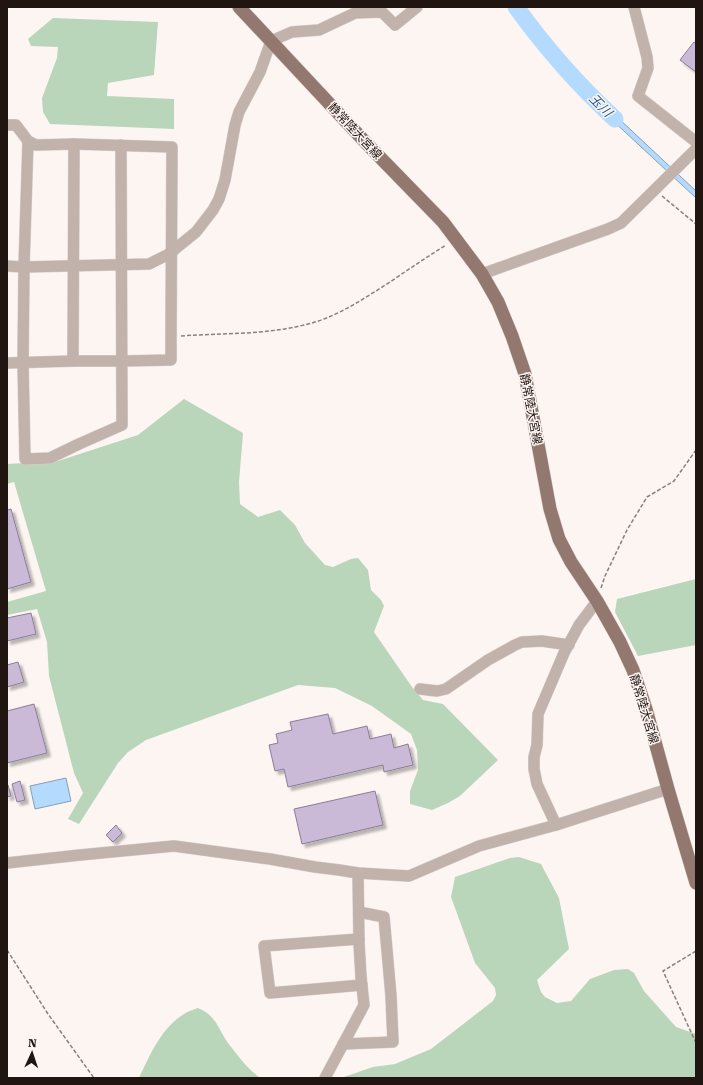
<svg xmlns="http://www.w3.org/2000/svg" width="703" height="1085" font-family="'Roboto Serif','Noto Sans JP',serif">
	<style>
		.green { fill: #b9d6bb }
		.water { fill: #b4dafd; stroke: #889fb6 }
		.lines { fill: none; stroke-linecap: round; stroke-linejoin: round }
		.river { stroke: #b4dafd; stroke-width: 17 }
		.building { fill: #cabad7; stroke: #8b7c97; filter: url(#shadow) }
		.minor-casing { stroke: #d9d1ce; stroke-width: 12 }
		.major-casing { stroke: #d9d1ce; stroke-width: 14 }
		.path { stroke: #89807c; stroke-width: 1.5; stroke-dasharray: 4 2; stroke-linecap: butt }
		.minor { stroke: #c1b2ac; stroke-width: 11 }
		.major { stroke: #92786e; stroke-width: 13 }
		.labels { text-anchor: middle; stroke-width: 3; stroke-linejoin: round; paint-order: stroke }
		.street-label { font-size: 12px; fill: #211511; stroke: #fcf5f2 }
		.water-label { font-size: 13px; font-style: italic; fill: #245c89; stroke: #fcf5f2 }
	</style>
	<defs>
		<filter id="shadow"><feDropShadow dx="3.5" dy="3.5" stdDeviation="1" flood-color="#0004"/></filter>
	</defs>
	<rect width="100%" height="100%" fill="#fcf5f2"/>
	<g class="green">
		<path d="M53,18L158,22L154,75L108,83L107,96L174,99V129L50,124L43,112L42,98L57,58L58,47L31,46L28,39Z"/>
		<path d="M184,399L243,433L239,482L240,504L258,517L280,510L295,525L305,543L325,565L333,567L351,559L358,558L368,570L371,590L381,600L384,606L374,632L412,687L423,700L443,704L498,760L460,796L448,803L432,810L410,804V791L418,770L417,750L411,734L372,706L335,688L298,685L146,740L128,752L118,763L79,824L68,819L83,793L74,773L49,676L47,642L37,609L7,615V602L46,591L14,482L7,484V464L58,461L138,435Z"/>
		<path d="M696,579V645L638,656L615,612L617,599Z"/>
		<path d="M519,857L541,864L559,898L569,949L537,980L541,992L545,997L557,1003L571,1001L590,979L614,970L628,969L634,973L644,991L676,1027L696,1034V1078H341L373,1067L395,1064L431,1049L493,1001L496,995L495,988L475,963L451,897L455,877L510,858Z"/>
		<path d="M198,1008C217,1016 218,1029 228,1043C238,1056 247,1068 260,1078H139C150,1055 161,1028 184,1014C188,1011 193,1010 198,1008Z"/>
	</g>
	<g class="water">
		<path d="M600,101L696,191V198L596,105Z"/>
		<path d="M66,778L71,801L35,809L30,786Z"/>
	</g>
	<g class="lines">
		<path class="river" d="M516,7C545,47 578,85 615,119"/>
	</g>
	<g class="building">
		<path d="M694,42L696,43V72L680,60Z"/>
		<path d="M11,509L31,582L7,589V510Z"/>
		<path d="M31,613L36,634L7,641V618Z"/>
		<path d="M18,662L24,682L7,687V665Z"/>
		<path d="M34,704L47,753L7,763V711Z"/>
		<path d="M328,714L333,734L367,726L370,739L391,734L394,748L408,744L413,765L384,772L383,765L288,787L284,769L275,771L269,745L278,743L276,734L292,730L290,722Z"/>
		<path d="M20,781L25,800L17,802L12,784Z"/>
		<path d="M8,785L11,796L7,797V786Z"/>
		<path d="M375,791L383,825L302,844L294,809Z"/>
		<path d="M116,825L122,833L113,842L106,835Z"/>
	</g>
	<g class="lines">
		<g class="minor-casing">
			<g id="minor">
				<path d="M634,7L647,57L648,68L638,96L696,142"/>
				<path d="M7,125H16L28,141L36,145L74,144L172,147L171,337V360L123,361H73L7,363"/>
				<path d="M28,141L24,267L23,363L25,459L50,458L79,444L122,425L121,145"/>
				<path d="M7,266L24,267L149,264L171,253L175,249L196,232L213,210L219,199L225,180L235,125L239,112L260,72L271,41L292,32L319,30L355,13L382,12L395,25L417,7"/>
				<path d="M482,274L608,229L621,223L696,149"/>
				<path d="M73,361L74,144"/>
				<path d="M420,689L437,691L446,689L488,660L515,645L522,642L542,641L569,645"/>
				<path d="M556,825L537,784L534,769V757L537,745L538,714L564,653L579,625L597,601"/>
				<path d="M7,863L80,855L174,846L270,859L315,867L339,870L358,873L409,876L479,846L556,825L668,789"/>
				<path d="M359,939L264,946L270,993L362,985"/>
				<path d="M343,1044L393,1042L391,996L384,917L359,912"/>
				<path d="M325,1078L364,1005L361,977L359,943L358,873"/>
			</g>
		</g>
		<g class="major-casing">
			<path id="major" d="M239,7L368,145L443,222L482,274L498,302L512,336L525,374L550,509L559,539L571,562L597,601L620,642L633,670L646,709L668,789L696,883"/>
		</g>
		<g class="path">
			<path d="M662,196L696,224"/>
			<path d="M181,336C222,333 264,335 304,325C336,318 363,299 390,282C409,269 427,257 446,245"/>
			<path d="M601,588L605,576L627,530L647,497L674,481L696,450"/>
			<path d="M7,950L48,1014L94,1078"/>
			<path d="M696,951L663,971L696,1043"/>
		</g>
		<use href="#minor" class="minor"/>
		<use href="#major" class="major"/>
	</g>
	<g class="labels">
		<g class="street-label">
			<text transform="translate(355 131) rotate(47)" y="4">静常陸大宮線</text>
			<text transform="translate(531 409) rotate(79)" y="4">静常陸大宮線</text>
			<text transform="translate(644 709) rotate(73)" y="4">静常陸大宮線</text>
		</g>
		<g class="water-label">
			<text transform="translate(601 105) rotate(45)" y="5">玉川</text>
		</g>
	</g>
	<rect width="703" height="1085" fill="none" stroke="#211511" stroke-width="16"/>
	<g transform="translate(32 1053) rotate(3)" stroke="#fcf5f2" stroke-width="3" paint-order="stroke">
	<path d="M0-3L7 15L0 10L-7 15Z" fill="#211511"/>
	<text y="-6" font-size="11" font-weight="bold" text-anchor="middle" fill="#211511">N</text>
	</g>
</svg>
